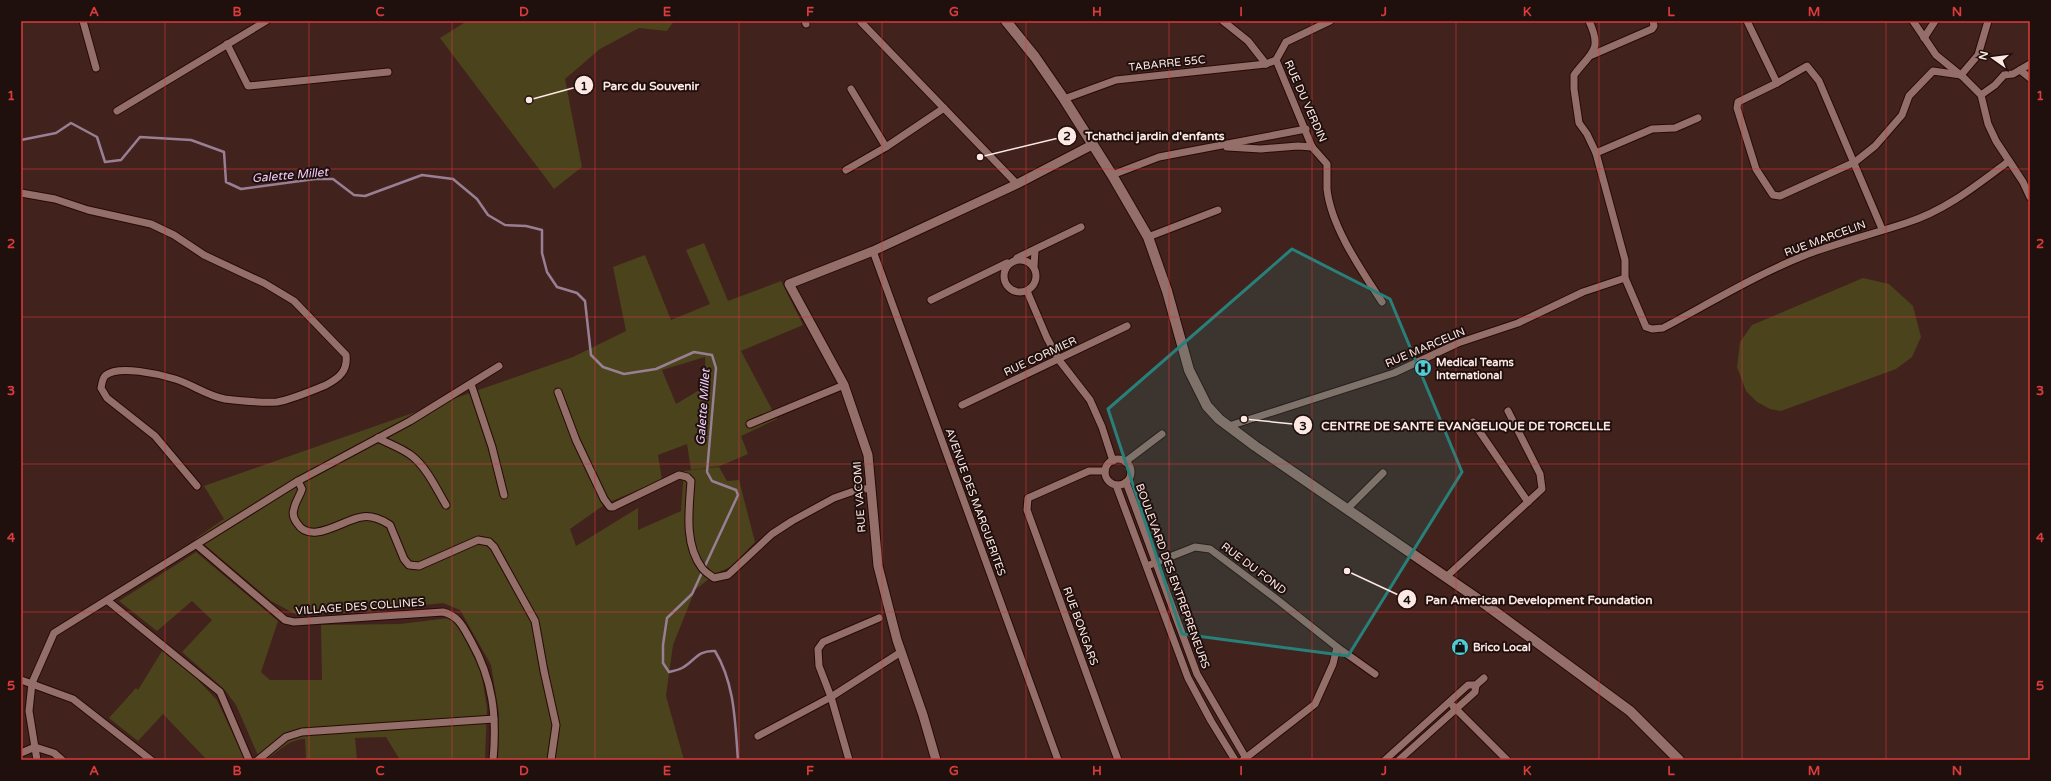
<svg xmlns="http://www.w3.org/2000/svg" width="2051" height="781" font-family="'Varela Round',sans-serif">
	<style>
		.green { fill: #4b431c; fill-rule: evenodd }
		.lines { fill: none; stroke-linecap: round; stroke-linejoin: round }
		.stream { stroke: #987f94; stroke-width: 2.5 }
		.minor-casing { stroke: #270a07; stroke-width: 9 }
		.tertiary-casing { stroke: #270a07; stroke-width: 11 }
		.secondary-casing { stroke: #270a07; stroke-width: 12 }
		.minor { stroke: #946e68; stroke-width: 7 }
		.tertiary { stroke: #946e68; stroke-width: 9 }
		.secondary { stroke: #946e68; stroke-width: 10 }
		.marked { fill: #27817a; fill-opacity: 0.2; stroke: #27817a; stroke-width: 3; stroke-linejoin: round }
		.grid { fill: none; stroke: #da3b3b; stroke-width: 1; stroke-opacity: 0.55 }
		.labels { text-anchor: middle; stroke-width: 4; stroke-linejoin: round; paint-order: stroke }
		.street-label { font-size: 11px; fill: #fee8e4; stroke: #1f100e }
		.poi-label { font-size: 11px; font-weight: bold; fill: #fee8e4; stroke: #1f100e; text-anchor: start }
		.water-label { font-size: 12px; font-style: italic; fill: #f2cdf9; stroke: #1f100e }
		.leader { fill: none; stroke: #fee8e4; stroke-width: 1.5 }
		.callout-dot { fill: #fee8e4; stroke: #1f100e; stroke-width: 1.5 }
		.mark-label { font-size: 12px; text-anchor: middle; font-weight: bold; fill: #111 }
		.callout-label { font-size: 12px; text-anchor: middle; font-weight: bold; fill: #fee8e4; stroke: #1f100e; stroke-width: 4; stroke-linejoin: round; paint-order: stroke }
		.neatline { fill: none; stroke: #da3b3b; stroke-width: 1.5 }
		.grid-label { font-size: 13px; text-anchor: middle; font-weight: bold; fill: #da3b3b }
	</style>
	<rect width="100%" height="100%" fill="#42221d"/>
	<g class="green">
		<path d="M467,21H674L667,31L639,28L600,49L565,79L582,167L554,189L440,38Z"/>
		<path d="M704,243L728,301L781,281L803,325L741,351L777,419L741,436L748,454L720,466L691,470L687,444L658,455L662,480L607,503L570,529L576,546L638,508V530L681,511L684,471L719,467L727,481L739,480L755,542L732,566L715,574L695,590L673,645L666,696L684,760H498L499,714L491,665L460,610L443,603L371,611L297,615L271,601L205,545L195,539L224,519L204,486L573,357L626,331L613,267L645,255L671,320L710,304L686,250ZM705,357L706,386L676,404L662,370Z"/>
		<path d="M1863,278L1889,284L1913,306L1921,337L1912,357L1896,369L1781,411L1770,409L1757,402L1746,391L1737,367L1740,342L1752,325Z"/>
		<path d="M196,552L278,621L261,672L270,680H322L321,625L400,624L449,618L456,622L481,671L487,708L485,760H400L386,737L355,738L357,760H306L305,739C284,739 274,760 260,760L236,705L225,690L182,652L212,620L192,601L157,631L119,601Z"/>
		<path d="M162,651L196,678L217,700L245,760H207L163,714L138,741L109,718L136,688L138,690Z"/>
	</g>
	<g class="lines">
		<path class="stream" d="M21,140L56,133L71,123L97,137L105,162L121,160L140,137L191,140L224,152L226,182L241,189L315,179H333L354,195L365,196L422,175L453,179L477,199L488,215L505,225L526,226L542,230V253L547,272L557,287L577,293L585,301L591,355L603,367L624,374L656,369L694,352L712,355L716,368L707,472L712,481L736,490L738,495L692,594L667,618L663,645V663L669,672C673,671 678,670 682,668C695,661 697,650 715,651C735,684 735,722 738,760"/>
		<g class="minor-casing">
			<g id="minor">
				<path d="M83,21L96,68"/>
				<path d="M805,21L806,24"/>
				<path d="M1223,21L1248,41L1266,64"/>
				<path d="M1589,21C1603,51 1591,52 1574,75V89L1579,123L1587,134L1596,153L1625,260V278L1646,327L1652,329L1663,328C1710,303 1757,274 1808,254C1840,242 1873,234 1906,223C1945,211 1977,185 2009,161"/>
				<path d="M1747,21L1777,83L1807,66L1819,81L1882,229"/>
				<path d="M1913,21L1936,55L1963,77L1981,95L1988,124L1996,141L2023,182L2030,197"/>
				<path d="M861,22L1017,184"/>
				<path d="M1924,38L1935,21"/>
				<path d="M227,44L248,86L388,72"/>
				<path d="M1592,55L1652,29L1654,26L1653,21"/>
				<path d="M1276,60L1312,147L1327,164C1327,172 1327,181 1327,189C1331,227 1362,271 1382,302"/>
				<path d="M1276,60L1286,42L1330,21"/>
				<path d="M2020,70L2030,78"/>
				<path d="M1777,83L1738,102L1737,108L1756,169L1773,195L1780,196L1855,162L1875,146L1902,115L1909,96L1933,71L1961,75L1978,55L1988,21"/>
				<path d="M851,89L886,147"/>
				<path d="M1981,95L1995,85L2004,75L2013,74L2030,64"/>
				<path d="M1064,99L1116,80L1266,64L1276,60"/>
				<path d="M117,111L266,21"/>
				<path d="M1227,147L1261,149L1298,146L1312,147"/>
				<path d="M1596,153L1652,129L1675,128L1698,118"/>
				<path d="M846,170L886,147L944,108"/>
				<path d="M1112,175L1159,157L1306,129"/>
				<path d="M21,193L55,199L88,210L151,224L174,235L204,255L264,283L294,301L346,355C348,371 339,378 326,385C314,390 290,400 277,402C260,403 242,401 225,399C207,396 192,384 175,379C159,374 119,365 106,375C102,378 102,384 101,388L107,398L155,436L197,486"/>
				<path d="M1148,237L1218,210"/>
				<path d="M873,251L1058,760"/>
				<path d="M1017,258L1081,227"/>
				<circle cx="1020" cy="276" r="16"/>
				<path d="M1034,267L1035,250"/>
				<path d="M1027,291L1047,338L1059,360L1090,400L1102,427L1113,461"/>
				<path d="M931,300L1007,263"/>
				<path d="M471,384L492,447L504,495"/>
				<path d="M558,392L576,440L604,499L610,507H613L679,475L687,477L691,481C689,510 684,544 702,568C705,572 710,575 714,578L728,575L772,534L792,521L834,498L854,491L870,488"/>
				<path d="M962,405L1127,326"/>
				<path d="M1473,422L1528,502"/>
				<path d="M750,424L844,385"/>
				<path d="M1229,426L1394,373L1458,343L1518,323L1583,292L1625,278"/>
				<path d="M378,438C389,444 402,448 412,456C427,468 436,488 446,505"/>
				<circle cx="1118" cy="472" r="13"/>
				<path d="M1125,462L1162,434"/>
				<path d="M1105,471H1089L1028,498L1027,510L1118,760"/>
				<path d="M298,481L302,489C300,496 295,502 294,509C292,514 294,519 297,523C311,546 344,519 362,517C371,515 383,520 390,525L404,559L409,565L419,566L478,540L489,542L494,547L535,621L544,671L556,725L551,760"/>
				<path d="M1126,482L1197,674L1247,760"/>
				<path d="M1116,485L1188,678L1211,721L1235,760"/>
				<path d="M1347,509L1383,473"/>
				<path d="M197,545L285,620L294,622L443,612C459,616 463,627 471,641C493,680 497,716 493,760"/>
				<path d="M1147,566L1195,547L1210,549L1279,601L1337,647L1333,664L1315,704L1243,760"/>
				<path d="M1446,577L1542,489L1540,474L1508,411"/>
				<path d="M108,601L220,692L249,760"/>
				<path d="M1337,647L1375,674"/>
				<path d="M21,680L73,699L151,760"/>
				<path d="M1453,706L1507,760"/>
				<path d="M758,736L831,697L901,652"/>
				<path d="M21,753L35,747L54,753L62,760"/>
				<path d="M37,760L29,711L32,683L54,633L298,481L410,421L499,366"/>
				<path d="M258,760L286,737L302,732L494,719"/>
				<path d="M849,760L831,697L819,666L818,649L823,642L879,618"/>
				<path d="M1385,760L1468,685H1476L1484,678"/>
				<path d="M1399,760L1475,692L1476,685"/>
			</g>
		</g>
		<g class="tertiary-casing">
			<path id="tertiary" d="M936,760L923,715L897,640L878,566L868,455L844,385L789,284L873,251L1017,184L1092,145"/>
		</g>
		<g class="secondary-casing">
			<path id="secondary" d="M1006,21L1035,57L1064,99L1112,175L1148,237L1167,291L1189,370L1207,406L1219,419L1255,446L1478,599L1630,711L1679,760"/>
		</g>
		<use href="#minor" class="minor"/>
		<use href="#tertiary" class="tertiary"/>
		<use href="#secondary" class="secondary"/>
	</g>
	<path class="marked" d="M1292,249L1390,299L1462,472L1348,656L1182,634L1108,409Z"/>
	<path class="grid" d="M165,21V760M309,21V760M452,21V760M595,21V760M739,21V760M882,21V760M1026,21V760M1169,21V760M1312,21V760M1456,21V760M1599,21V760M1742,21V760M1886,21V760M21,169H2030M21,317H2030M21,464H2030M21,612H2030"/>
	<defs>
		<g id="hospital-disc" transform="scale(0.9)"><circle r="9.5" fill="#51ccd5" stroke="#1f100e"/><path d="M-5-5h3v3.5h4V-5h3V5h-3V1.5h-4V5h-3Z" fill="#111"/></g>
		<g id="shop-disc" transform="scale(0.9)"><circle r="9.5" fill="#51ccd5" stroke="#1f100e"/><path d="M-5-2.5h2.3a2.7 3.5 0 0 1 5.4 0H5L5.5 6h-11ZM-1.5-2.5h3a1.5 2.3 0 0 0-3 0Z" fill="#111"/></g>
	</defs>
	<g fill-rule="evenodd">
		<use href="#hospital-disc" x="1423" y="368"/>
		<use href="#shop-disc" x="1460" y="647"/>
	</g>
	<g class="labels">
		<g class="street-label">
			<text transform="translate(1167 63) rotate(-6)" y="4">TABARRE 55C</text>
			<text transform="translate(1306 101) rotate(66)" y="4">RUE DU VERDIN</text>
			<text transform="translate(1825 238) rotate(-20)" y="4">RUE MARCELIN</text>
			<text transform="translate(1425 347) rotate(-23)" y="4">RUE MARCELIN</text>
			<text transform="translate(1040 356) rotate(-25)" y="4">RUE CORMIER</text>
			<text transform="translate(859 497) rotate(-94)" y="4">RUE VACOMI</text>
			<text transform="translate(976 502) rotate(70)" y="4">AVENUE DES MARGUERITES</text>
			<text transform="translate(1254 568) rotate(37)" y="4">RUE DU FOND</text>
			<text transform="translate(1173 576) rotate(70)" y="4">BOULEVARD DES ENTREPRENEURS</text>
			<text transform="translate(360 606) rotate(-4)" y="4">VILLAGE DES COLLINES</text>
			<text transform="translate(1081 626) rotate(70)" y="4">RUE BONGARS</text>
		</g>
		<g class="poi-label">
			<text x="1436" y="366">Medical Teams<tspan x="1436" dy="13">International</tspan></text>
			<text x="1473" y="651">Brico Local</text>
		</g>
		<g class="water-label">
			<text transform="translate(290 175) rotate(-5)" y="4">Galette Millet</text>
			<text transform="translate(703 407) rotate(-86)" y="4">Galette Millet</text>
		</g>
	</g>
	<path class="leader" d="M529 100L584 85M980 157L1067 136M1244 419L1303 425M1347 571L1407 599"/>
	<g class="callout-dot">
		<circle cx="529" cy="100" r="4"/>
		<circle cx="980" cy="157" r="4"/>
		<circle cx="1244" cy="419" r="4"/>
		<circle cx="1347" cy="571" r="4"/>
		<circle cx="584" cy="85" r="10"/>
		<circle cx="1067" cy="136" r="10"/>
		<circle cx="1303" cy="425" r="10"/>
		<circle cx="1407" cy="599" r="10"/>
	</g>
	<g class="mark-label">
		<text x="584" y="90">1</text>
		<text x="1067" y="140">2</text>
		<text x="1303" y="430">3</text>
		<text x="1407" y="604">4</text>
	</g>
	<g class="callout-label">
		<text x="651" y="90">Parc du Souvenir</text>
		<text x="1155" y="140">Tchathci jardin d'enfants</text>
		<text x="1466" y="430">CENTRE DE SANTE EVANGELIQUE DE TORCELLE</text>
		<text x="1539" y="604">Pan American Development Foundation</text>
	</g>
	<rect width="2051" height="781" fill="none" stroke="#1f100e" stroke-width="44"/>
	<g transform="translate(1993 58) rotate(284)" stroke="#1f100e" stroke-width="3" paint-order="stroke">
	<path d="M0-3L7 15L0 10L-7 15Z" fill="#fee8e4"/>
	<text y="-6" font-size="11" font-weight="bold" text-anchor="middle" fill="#fee8e4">N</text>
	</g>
	<rect x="22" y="22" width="2007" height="737" class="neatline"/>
	<g class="grid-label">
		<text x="94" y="16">A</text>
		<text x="237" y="16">B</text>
		<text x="380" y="16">C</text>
		<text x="524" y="16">D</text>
		<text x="667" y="16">E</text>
		<text x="810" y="16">F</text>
		<text x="954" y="16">G</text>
		<text x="1097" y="16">H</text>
		<text x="1241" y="16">I</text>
		<text x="1384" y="16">J</text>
		<text x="1527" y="16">K</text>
		<text x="1671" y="16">L</text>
		<text x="1814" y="16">M</text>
		<text x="1957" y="16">N</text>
		<text x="11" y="100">1</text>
		<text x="2040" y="100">1</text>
		<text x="11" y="248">2</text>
		<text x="2040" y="248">2</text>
		<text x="11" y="395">3</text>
		<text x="2040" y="395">3</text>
		<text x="11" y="542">4</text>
		<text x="2040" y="542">4</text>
		<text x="11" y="690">5</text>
		<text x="2040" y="690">5</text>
		<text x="94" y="775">A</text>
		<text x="237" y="775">B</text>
		<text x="380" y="775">C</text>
		<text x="524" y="775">D</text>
		<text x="667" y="775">E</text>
		<text x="810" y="775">F</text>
		<text x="954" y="775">G</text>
		<text x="1097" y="775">H</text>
		<text x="1241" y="775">I</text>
		<text x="1384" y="775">J</text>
		<text x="1527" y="775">K</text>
		<text x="1671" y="775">L</text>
		<text x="1814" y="775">M</text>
		<text x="1957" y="775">N</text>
	</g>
</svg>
